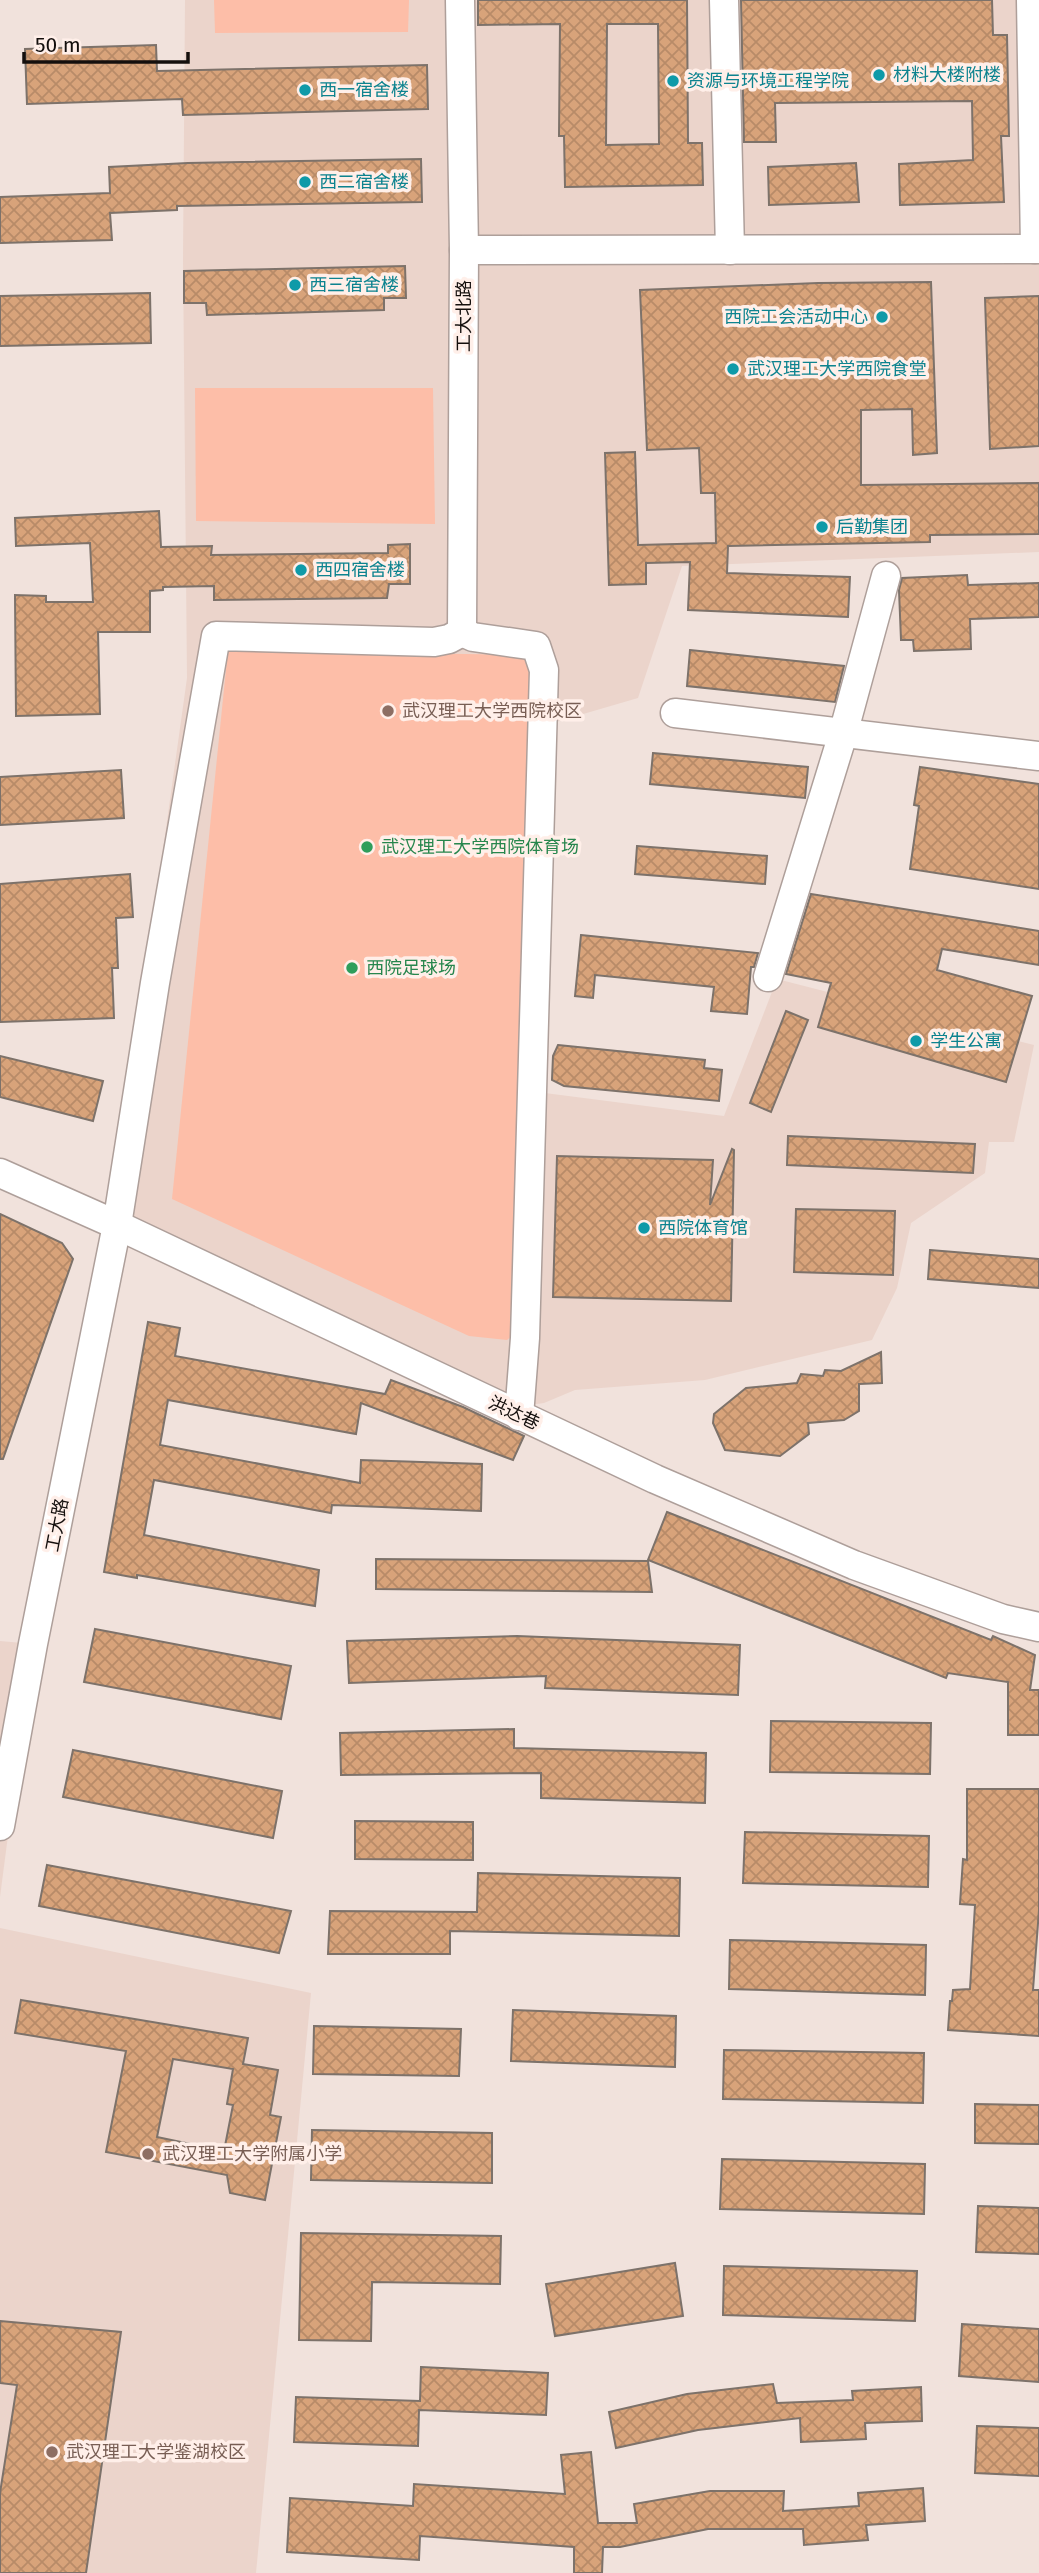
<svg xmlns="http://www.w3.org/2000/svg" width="1039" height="2573" font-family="'Fira Sans','Noto Sans SC',sans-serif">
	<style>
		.built { fill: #ebd4cb }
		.garden { fill: #fdbea8 }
		.building { fill: url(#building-cross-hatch); stroke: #7d726a; stroke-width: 2; fill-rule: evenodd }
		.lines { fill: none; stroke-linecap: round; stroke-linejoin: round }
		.minor-casing { stroke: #ae9f9a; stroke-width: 31 }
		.minor { stroke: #fff; stroke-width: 28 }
		.culture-dot { fill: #0f9aa8; stroke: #ffefe9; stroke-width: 2.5 }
		.education-dot { fill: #8d6e63; stroke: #ffefe9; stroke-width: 2.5 }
		.leisure-dot { fill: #2e9e5b; stroke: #ffefe9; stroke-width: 2.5 }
		.labels { text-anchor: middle; stroke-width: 7; stroke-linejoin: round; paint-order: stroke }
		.culture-label { font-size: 18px; fill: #0d838f; stroke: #ffefe9; text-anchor: start }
		.street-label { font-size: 18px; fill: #140f0d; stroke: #ffefe9 }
		.education-label { font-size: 18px; fill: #785e54; stroke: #ffefe9; text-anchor: start }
		.leisure-label { font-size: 18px; fill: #27864d; stroke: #ffefe9; text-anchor: start }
	</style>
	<defs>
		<pattern id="building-cross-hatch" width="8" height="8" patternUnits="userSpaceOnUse" patternTransform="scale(1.75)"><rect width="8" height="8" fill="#d8a37a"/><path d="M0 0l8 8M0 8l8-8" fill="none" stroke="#b88b68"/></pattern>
	</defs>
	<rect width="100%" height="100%" fill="#f1e2dc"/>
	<g class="built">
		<path d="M185,0H1039V552L682,566L638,698L549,724L537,1092L724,1116L777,979L1034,1045L1014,1142H989L985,1173L911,1223L897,1288L872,1340L705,1380L575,1390L544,1403L503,1409L111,1222L187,678L183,260Z"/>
		<path d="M0,1641L33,1644L0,1897Z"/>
		<path d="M0,1928L311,1993L256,2573H0Z"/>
	</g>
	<g class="garden">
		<path d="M214,0H409L408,32L215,33Z"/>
		<path d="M195,388H433L435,524L196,521Z"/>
		<path d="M228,650L531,655L517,1332L507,1340L469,1336L172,1199Z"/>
	</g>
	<g class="building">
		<path d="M478,0H687L688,143H702L703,185L565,187L564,136H559L560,24L478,25ZM607,24H658L659,144L606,145Z"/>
		<path d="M741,0H992L993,35H1007L1009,136H1001L1004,202L900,205L899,164L973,160L972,101L775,103L776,142H744Z"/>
		<path d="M156,45L157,71L427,65L428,109L183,115L182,99L27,104L25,49Z"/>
		<path d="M421,159L422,202L177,206V210L110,213L112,240L0,243V197L110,193L109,167L188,163Z"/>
		<path d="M856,163L859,202L769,205L768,167Z"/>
		<path d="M405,266L406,298H384V310L207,315L206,303H184V271Z"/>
		<path d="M931,282L937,453L913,455L912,409L861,410V485L1039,483V534L930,535V542L728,546L727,573L850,577L848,617L688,610L690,562L646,563V584L609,585L605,453L635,452L638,545L716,543L715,493H701L699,448L647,450L640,290L818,283Z"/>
		<path d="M150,293L151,343L0,346V296Z"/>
		<path d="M1039,296V446L990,449L985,298Z"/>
		<path d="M159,511L161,547L212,546L211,555L388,553V545L410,544V584H389L387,598L214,600V586L163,587V590L150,591V632H98L100,714L16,716L15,595L46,596V602H93L90,543L16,546L15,518Z"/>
		<path d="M967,575L968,585L1039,583V617L970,619L971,649L914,651L913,640H901L899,590L902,578Z"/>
		<path d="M690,650L844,666L835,702L687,686Z"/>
		<path d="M653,753L808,767L805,798L650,784Z"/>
		<path d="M920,767L1039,784V889L910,869L919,806L914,805Z"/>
		<path d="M121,770L124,818L0,825V777Z"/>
		<path d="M637,846L767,856L765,884L635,874Z"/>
		<path d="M130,874L133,917L116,918L118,968H112L114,1018L0,1022V884Z"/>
		<path d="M811,894L1039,931V965L942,949L937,970L1032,996L1006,1082L818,1027L831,983L786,974Z"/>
		<path d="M581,935L758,953L754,967H751L747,1014L711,1011L714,987L595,975L593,998L575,996Z"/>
		<path d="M786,1011L808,1020L771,1112L750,1103Z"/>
		<path d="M558,1045L705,1060L704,1068L722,1070L719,1101L564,1086L552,1080L553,1056Z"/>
		<path d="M0,1056L103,1081L93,1121L0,1097Z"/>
		<path d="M788,1136L975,1144L973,1173L787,1165Z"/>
		<path d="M732,1149L734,1150L731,1301L553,1297L557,1156L713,1160L710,1205Z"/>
		<path d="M796,1209L895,1211L893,1275L794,1272Z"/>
		<path d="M0,1214L62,1243L73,1259L3,1459H0Z"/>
		<path d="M930,1250L1039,1259V1288L928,1279Z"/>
		<path d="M148,1322L180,1328L175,1356L385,1394L391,1380L463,1407L524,1436L513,1460L361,1403L356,1434L168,1400L160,1445L360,1483L361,1460L482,1464L481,1511L332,1505L331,1513L154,1480L144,1535L319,1570L315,1606L137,1575V1578L104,1572Z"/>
		<path d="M881,1352L882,1383L859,1384V1411L844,1420L808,1423L809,1434L780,1456L725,1450L713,1423L714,1414L746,1388L797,1383L801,1374L823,1376L825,1370L841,1371Z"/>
		<path d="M667,1512L991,1640L993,1636L1035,1655L1030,1690H1039V1735H1008V1682L948,1673L946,1678L648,1560Z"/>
		<path d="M376,1559L648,1561L652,1592L376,1589Z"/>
		<path d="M95,1629L291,1666L281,1719L84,1682Z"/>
		<path d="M517,1636L740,1645L738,1695L545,1688L546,1676L349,1683L347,1641Z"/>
		<path d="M771,1721L931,1723L930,1774L770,1772Z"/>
		<path d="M514,1729V1748L706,1753L705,1803L541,1798V1773L341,1775L340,1733Z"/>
		<path d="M73,1750L282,1791L273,1838L63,1797Z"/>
		<path d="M967,1789H1039V1910L1033,1990H1039V2036L948,2030L950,2001H952L953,1990L970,1989L975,1905L960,1904L963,1859L967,1860Z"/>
		<path d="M355,1821L473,1822V1860L355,1859Z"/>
		<path d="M745,1832L929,1836L928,1887L743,1883Z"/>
		<path d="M47,1865L291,1911L279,1953L39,1906Z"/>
		<path d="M478,1873L680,1878L679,1936L450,1931V1954H328L330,1911L477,1912Z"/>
		<path d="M730,1940L926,1945L925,1995L729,1989Z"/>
		<path d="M21,2000L248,2038L243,2064L278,2070L270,2115L281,2117L265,2200L230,2193L227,2175L106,2152L126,2051L15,2033ZM173,2059L233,2069L227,2104L233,2105L224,2151L157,2137Z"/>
		<path d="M513,2010L676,2016L675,2067L511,2061Z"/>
		<path d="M314,2026L461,2029L459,2076L313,2074Z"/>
		<path d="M724,2050L924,2053L923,2103L723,2099Z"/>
		<path d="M975,2104L1039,2105V2144L975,2143Z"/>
		<path d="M312,2130L492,2133V2183L311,2180Z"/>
		<path d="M722,2159L925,2164L924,2214L720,2209Z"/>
		<path d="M978,2206L1039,2208V2254L976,2252Z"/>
		<path d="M301,2233L501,2236L500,2284L372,2282L371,2341L299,2340Z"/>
		<path d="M675,2263L683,2316L555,2336L546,2284Z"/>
		<path d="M724,2266L917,2271L915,2321L723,2315Z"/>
		<path d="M0,2321L121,2332L86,2573H0V2493L17,2385L0,2383Z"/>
		<path d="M962,2324L1039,2329V2382L959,2376Z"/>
		<path d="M421,2367L548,2373L546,2415L419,2410L418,2446L294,2442L296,2397L420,2401Z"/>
		<path d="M773,2384L777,2403L853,2400L852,2391L921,2387L922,2421L865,2423L866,2439L801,2442L800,2418L698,2430L616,2448L609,2412L687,2394Z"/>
		<path d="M977,2426L1039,2428V2476L975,2473Z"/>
		<path d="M591,2452L598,2523H637L634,2504L710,2491H784L783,2511L859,2506L858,2493L923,2488L925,2521L866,2525L868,2540L804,2545L803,2529H708L620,2547H603L602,2573H574V2547L420,2536L419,2560L287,2552L290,2498L413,2506L414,2484L565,2494L561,2455Z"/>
	</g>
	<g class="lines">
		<g class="minor-casing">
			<g id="minor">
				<path d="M460,0L464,250L462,632"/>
				<path d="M724,0L730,250"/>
				<path d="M1031,0L1035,249"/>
				<path d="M464,250L1039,249"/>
				<path d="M462,632L473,637L536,646L544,670L525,1338L519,1416"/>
				<path d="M675,713L1039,756"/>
				<path d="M768,977L843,734L886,576"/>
				<path d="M0,1173L117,1225L655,1479L854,1565L1003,1619L1039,1627"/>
				<path d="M0,1826L33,1644L117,1225L155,983L216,636L434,642L449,639L462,632"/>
			</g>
		</g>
		<use href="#minor" class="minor"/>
	</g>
	<g class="culture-dot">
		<circle cx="879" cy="75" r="7"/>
		<circle cx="673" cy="81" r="7"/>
		<circle cx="305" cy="90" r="7"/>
		<circle cx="305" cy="182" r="7"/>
		<circle cx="295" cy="285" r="7"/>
		<circle cx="882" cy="317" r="7"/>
		<circle cx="733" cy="369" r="7"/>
		<circle cx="822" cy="527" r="7"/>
		<circle cx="301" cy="570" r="7"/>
		<circle cx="916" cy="1041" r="7"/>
		<circle cx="644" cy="1228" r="7"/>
	</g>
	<g class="education-dot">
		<circle cx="388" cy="711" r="7"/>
		<circle cx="148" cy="2154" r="7"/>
		<circle cx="52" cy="2452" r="7"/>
	</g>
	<g class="leisure-dot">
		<circle cx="367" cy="847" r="7"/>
		<circle cx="352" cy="968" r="7"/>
	</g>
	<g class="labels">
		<g class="culture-label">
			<text x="893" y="81">材料大楼附楼</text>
			<text x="687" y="87">资源与环境工程学院</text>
			<text x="319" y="96">西一宿舍楼</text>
			<text x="319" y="188">西二宿舍楼</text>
			<text x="309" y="291">西三宿舍楼</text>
			<text x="868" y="323" text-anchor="end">西院工会活动中心</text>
			<text x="747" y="375">武汉理工大学西院食堂</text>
			<text x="836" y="533">后勤集团</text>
			<text x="315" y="576">西四宿舍楼</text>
			<text x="930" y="1047">学生公寓</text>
			<text x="658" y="1234">西院体育馆</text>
		</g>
		<g class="street-label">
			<text transform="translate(464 316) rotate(-90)" y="6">工大北路</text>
			<text transform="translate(514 1413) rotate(25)" y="6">洪达巷</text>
			<text transform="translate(57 1525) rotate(-79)" y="6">工大路</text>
		</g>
		<g class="education-label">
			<text x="402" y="717">武汉理工大学西院校区</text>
			<text x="162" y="2160">武汉理工大学附属小学</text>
			<text x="66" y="2458">武汉理工大学鉴湖校区</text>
		</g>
		<g class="leisure-label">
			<text x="381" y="853">武汉理工大学西院体育场</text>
			<text x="366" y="974">西院足球场</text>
		</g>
	</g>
	<path d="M24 52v10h164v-10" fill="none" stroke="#140f0d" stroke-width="3.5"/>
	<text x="35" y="52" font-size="21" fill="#140f0d" stroke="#ffefe9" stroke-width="5" paint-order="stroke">50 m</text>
</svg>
